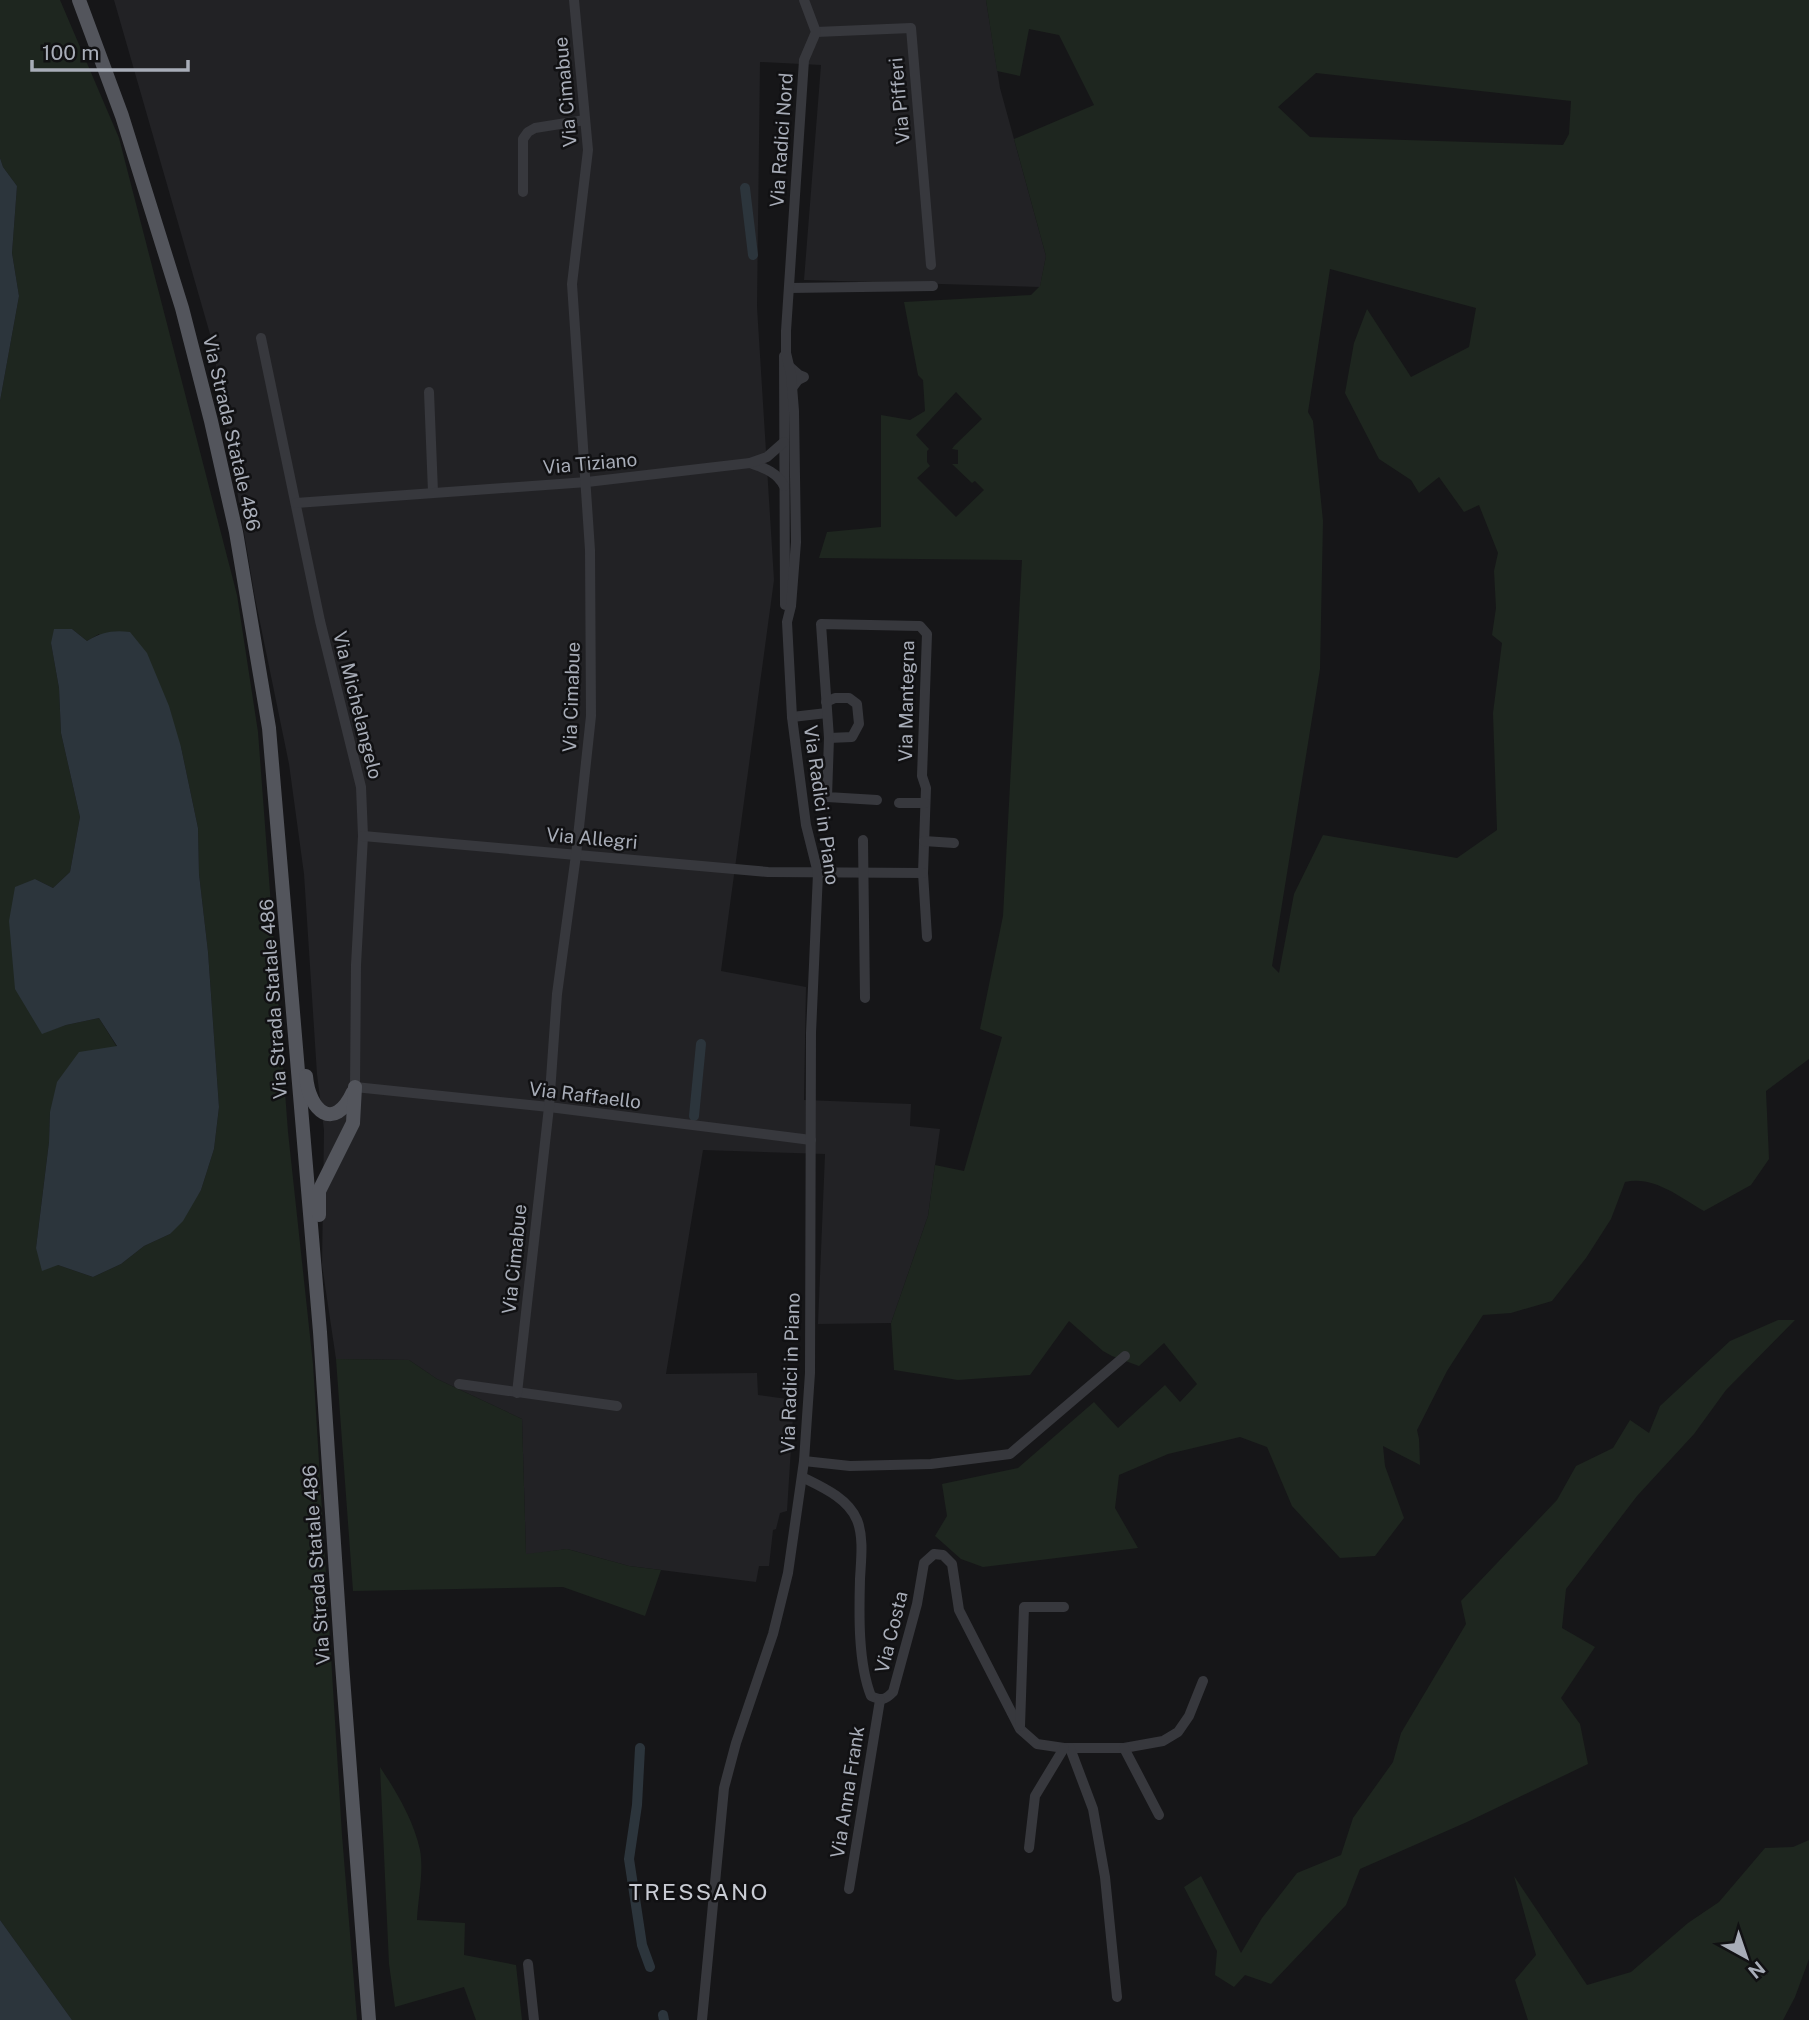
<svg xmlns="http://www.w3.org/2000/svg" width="1809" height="2020" font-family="'Public Sans',sans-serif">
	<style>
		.built { fill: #222225 }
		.green { fill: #1e261f; fill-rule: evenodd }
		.water { fill: #2c353c }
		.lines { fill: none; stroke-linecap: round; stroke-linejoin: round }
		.canal { stroke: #2c353c; stroke-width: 10 }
		.minor { stroke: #37383d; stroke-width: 10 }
		.major { stroke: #53555c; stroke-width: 14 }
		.labels { text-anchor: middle; stroke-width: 5; stroke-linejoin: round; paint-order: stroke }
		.street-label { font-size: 19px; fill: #a8adb8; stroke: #111113 }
		.quarter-label { font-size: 23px; letter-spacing: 2px; fill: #c9ccd4; stroke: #111113 }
	</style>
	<rect width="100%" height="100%" fill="#161618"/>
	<path class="built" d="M114,0H986L1000,88L1046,256L1040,287L804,280L821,65L760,62L757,307L774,580L721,971L806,987L804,1100L911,1104L910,1126L940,1129L928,1216L891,1323L818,1324L825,1154L703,1150L666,1374L757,1373L758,1395L794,1400L787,1511L780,1513L776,1529L773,1530L769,1566H759L756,1582L629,1566L567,1549L526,1555L522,1419L437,1379L409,1360L336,1359L322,1265L324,1130L317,1074L304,874L289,764L255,598L212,341Z"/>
	<g class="green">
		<path d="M0,0H60L119,138L237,595L258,732L288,1132L313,1364L342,1835L357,2020H72L0,1920V401L19,296L12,253L17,186L3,167L0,158ZM72,629L87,641L99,634L181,747L198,828L199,874L208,952L219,1107L214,1149L201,1190L170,1234L144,1246L121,1264L93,1277L58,1265L36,1248L49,1142L50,1112L117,1047L99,1018L66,1025L42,1033L35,879L53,888L70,872L80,817L61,733L59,688L51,643Z"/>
		<path d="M986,0H1809V1059L1766,1091L1769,1159L1751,1185L1704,1211C1680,1197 1653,1175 1625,1182L1611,1219L1586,1258L1552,1301L1511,1313L1483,1315L1447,1371L1417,1430L1419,1439L1420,1465L1383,1446L1385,1466L1404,1518L1375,1556L1340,1558L1292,1506L1267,1447L1240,1437L1168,1454L1119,1475L1115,1508L1138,1548L983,1567L961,1559L935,1536L947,1516L942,1484L1018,1468L1094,1402L1118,1428L1165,1385L1180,1402L1197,1384L1164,1343L1139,1366L1112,1356L1103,1351L1069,1321L1030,1375L958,1380L894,1370L891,1323L928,1216L935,1165L964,1171L1002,1037L980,1029L1003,916L1022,560L819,558L827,532L881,527V415L910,420L925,411L923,380L918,375L904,302L1031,295L1040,286L1046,256L1014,139L1094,105L1059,35L1029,29L1020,76L997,71ZM1316,73L1571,101L1569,134L1563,145L1310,137L1278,107ZM1330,269L1476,308L1469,347L1411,377L1367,309L1354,343L1345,393L1379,459L1411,480L1419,493L1439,477L1464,512L1479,505L1498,553L1494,571L1496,608L1492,635L1502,643L1493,713L1497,830L1457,858L1323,835L1294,894L1279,973L1272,966L1320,669L1323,521L1313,421L1308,412ZM956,392L982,419L954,446L952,449L958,450V464H952L972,483L975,481L984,490L956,517L917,478L930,466L927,462V451L929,449L916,435Z"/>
		<path d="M1778,1320H1795L1726,1390L1694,1434L1637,1496L1566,1589L1562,1628L1595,1647L1561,1698L1580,1724L1588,1764L1467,1822L1360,1869L1346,1905L1271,1984L1245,1975L1234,1987L1215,1975L1217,1951L1184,1887L1201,1876L1241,1953L1262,1918L1297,1873L1341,1855L1353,1818L1393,1762L1401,1733L1466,1624L1461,1601L1557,1500L1576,1466L1613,1448L1630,1420L1649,1433L1660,1406L1730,1341Z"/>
		<path d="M336,1359L409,1360L437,1379L522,1419L526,1554L567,1549L629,1566L661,1570L645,1616L563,1587L353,1591Z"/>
		<path d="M380,1767C396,1791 414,1821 420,1850C424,1872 418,1898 417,1920L465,1923L464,1955L516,1965L522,2020H476L464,1987L395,2007L389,1964Z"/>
		<path d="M1809,1840V1959L1795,1997L1783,2020H1528L1515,1980L1536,1955L1514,1876L1587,1985L1631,1972L1688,1923L1719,1902L1765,1848L1793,1847Z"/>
	</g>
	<g class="water">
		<path d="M0,158L3,167L17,186L12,253L19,296L0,401Z"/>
		<path d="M54,629H72L87,641C102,632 113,630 130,632L147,653L169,706L181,747L198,828L199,874L208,952L219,1107L214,1149L201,1190L183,1221L170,1234L144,1246L121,1264L93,1277L58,1265L42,1271L36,1248L49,1142L50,1112L57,1082L79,1052L117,1046L99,1018L66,1025L42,1034L15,989L9,921L15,887L35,879L53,888L70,872L80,817L61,733L59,688L51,643Z"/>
		<path d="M0,1920L72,2020H0Z"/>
	</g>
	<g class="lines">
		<g class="canal">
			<path d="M745,188L753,255"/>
			<path d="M694,1116L701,1044"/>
			<path d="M640,1748L637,1805L629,1859L642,1945L650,1967"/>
			<path d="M663,2015L664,2020"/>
		</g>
		<g class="minor">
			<path d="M816,32L911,28L931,265"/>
			<path d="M523,192V139L528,132L535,128L585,120"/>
			<path d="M789,288L933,286"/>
			<path d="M261,338L320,621L361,787L363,836L356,965L355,1087L549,1107L811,1140"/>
			<path d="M784,356L785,605"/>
			<path d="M790,367L799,375L804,377L798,380L792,388"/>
			<path d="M429,392L433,492"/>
			<path d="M750,463C764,468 777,472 784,486"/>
			<path d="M296,503L587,482L750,463L767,457L784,442"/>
			<path d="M826,702L835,698H849L857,704L859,724L852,737L829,738"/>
			<path d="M792,717L827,713"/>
			<path d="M877,800L827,797L829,738L821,624L920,626L927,634L922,776L926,788L923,873L927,937"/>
			<path d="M899,803H925"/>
			<path d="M363,836L768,872L923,873"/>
			<path d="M863,840L865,998"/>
			<path d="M924,841L954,843"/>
			<path d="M459,1384L617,1406"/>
			<path d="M517,1393L549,1107L557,994L576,855L591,716L590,550L572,284L588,150L574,0"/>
			<path d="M804,1461L850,1466L931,1464L1010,1454L1125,1356"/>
			<path d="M802,1477C822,1487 848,1498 857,1520C864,1537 861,1560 860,1579C859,1614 858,1663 871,1696C882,1701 885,1700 893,1692L917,1604L924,1563L934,1554L943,1555L952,1564L959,1610L1020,1729L1037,1744L1064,1748H1124L1163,1741L1178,1732L1189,1716L1203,1681"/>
			<path d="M1020,1726L1024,1607H1064"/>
			<path d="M1070,1748L1093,1809L1105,1877L1117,1997"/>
			<path d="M1124,1748L1159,1815"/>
			<path d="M1029,1848L1035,1796L1064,1748"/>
			<path d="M849,1889L880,1700"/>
			<path d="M528,1964L534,2020"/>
			<path d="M702,2020L724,1788L736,1743L773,1634L788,1573L804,1461L810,1373L811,1033L818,873L806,825L792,717L787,622L791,606L796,542L794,411L791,374L786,353V331L804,60L816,32L804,0"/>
		</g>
		<g class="major">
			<path d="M79,0L122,116L182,308L211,421L236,532L269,728L320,1332L342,1664L369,2020"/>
			<path d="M306,1076C309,1111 334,1133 353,1092"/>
			<path d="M319,1215V1191L353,1123L355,1087"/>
		</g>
	</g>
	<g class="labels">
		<g class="street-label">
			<text transform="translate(565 92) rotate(-95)" y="7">Via Cimabue</text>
			<text transform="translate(899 101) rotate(-95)" y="7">Via Pifferi</text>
			<text transform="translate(781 140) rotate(-86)" y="7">Via Radici Nord</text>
			<text transform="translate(232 433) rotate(77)" y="7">Via Strada Statale 486</text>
			<text transform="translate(590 463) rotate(-5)" y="7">Via Tiziano</text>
			<text transform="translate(571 697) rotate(-88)" y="7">Via Cimabue</text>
			<text transform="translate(906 701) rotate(-89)" y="7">Via Mantegna</text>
			<text transform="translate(358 705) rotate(76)" y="7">Via Michelangelo</text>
			<text transform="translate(822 805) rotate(82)" y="7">Via Radici in Piano</text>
			<text transform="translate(592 838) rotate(5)" y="7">Via Allegri</text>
			<text transform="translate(273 999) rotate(-94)" y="7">Via Strada Statale 486</text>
			<text transform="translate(585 1095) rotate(7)" y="7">Via Raffaello</text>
			<text transform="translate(514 1259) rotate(-84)" y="7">Via Cimabue</text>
			<text transform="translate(790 1373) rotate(-88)" y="7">Via Radici in Piano</text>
			<text transform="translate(316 1565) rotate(-94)" y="7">Via Strada Statale 486</text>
			<text transform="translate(891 1632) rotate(-76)" y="7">Via Costa</text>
			<text transform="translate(847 1792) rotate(-81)" y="7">Via Anna Frank</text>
		</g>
		<g class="quarter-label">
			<text x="699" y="1900">TRESSANO</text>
		</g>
	</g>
	<g transform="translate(1746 1957) rotate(140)" stroke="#111113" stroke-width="5" paint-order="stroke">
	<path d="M0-5L12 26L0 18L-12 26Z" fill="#a8adb8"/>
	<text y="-10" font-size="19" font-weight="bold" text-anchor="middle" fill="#a8adb8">N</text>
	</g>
	<path d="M32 60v10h156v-10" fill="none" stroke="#a8adb8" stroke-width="3.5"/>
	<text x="42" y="60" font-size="21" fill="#a8adb8" stroke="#111113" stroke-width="5" paint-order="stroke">100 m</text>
</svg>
